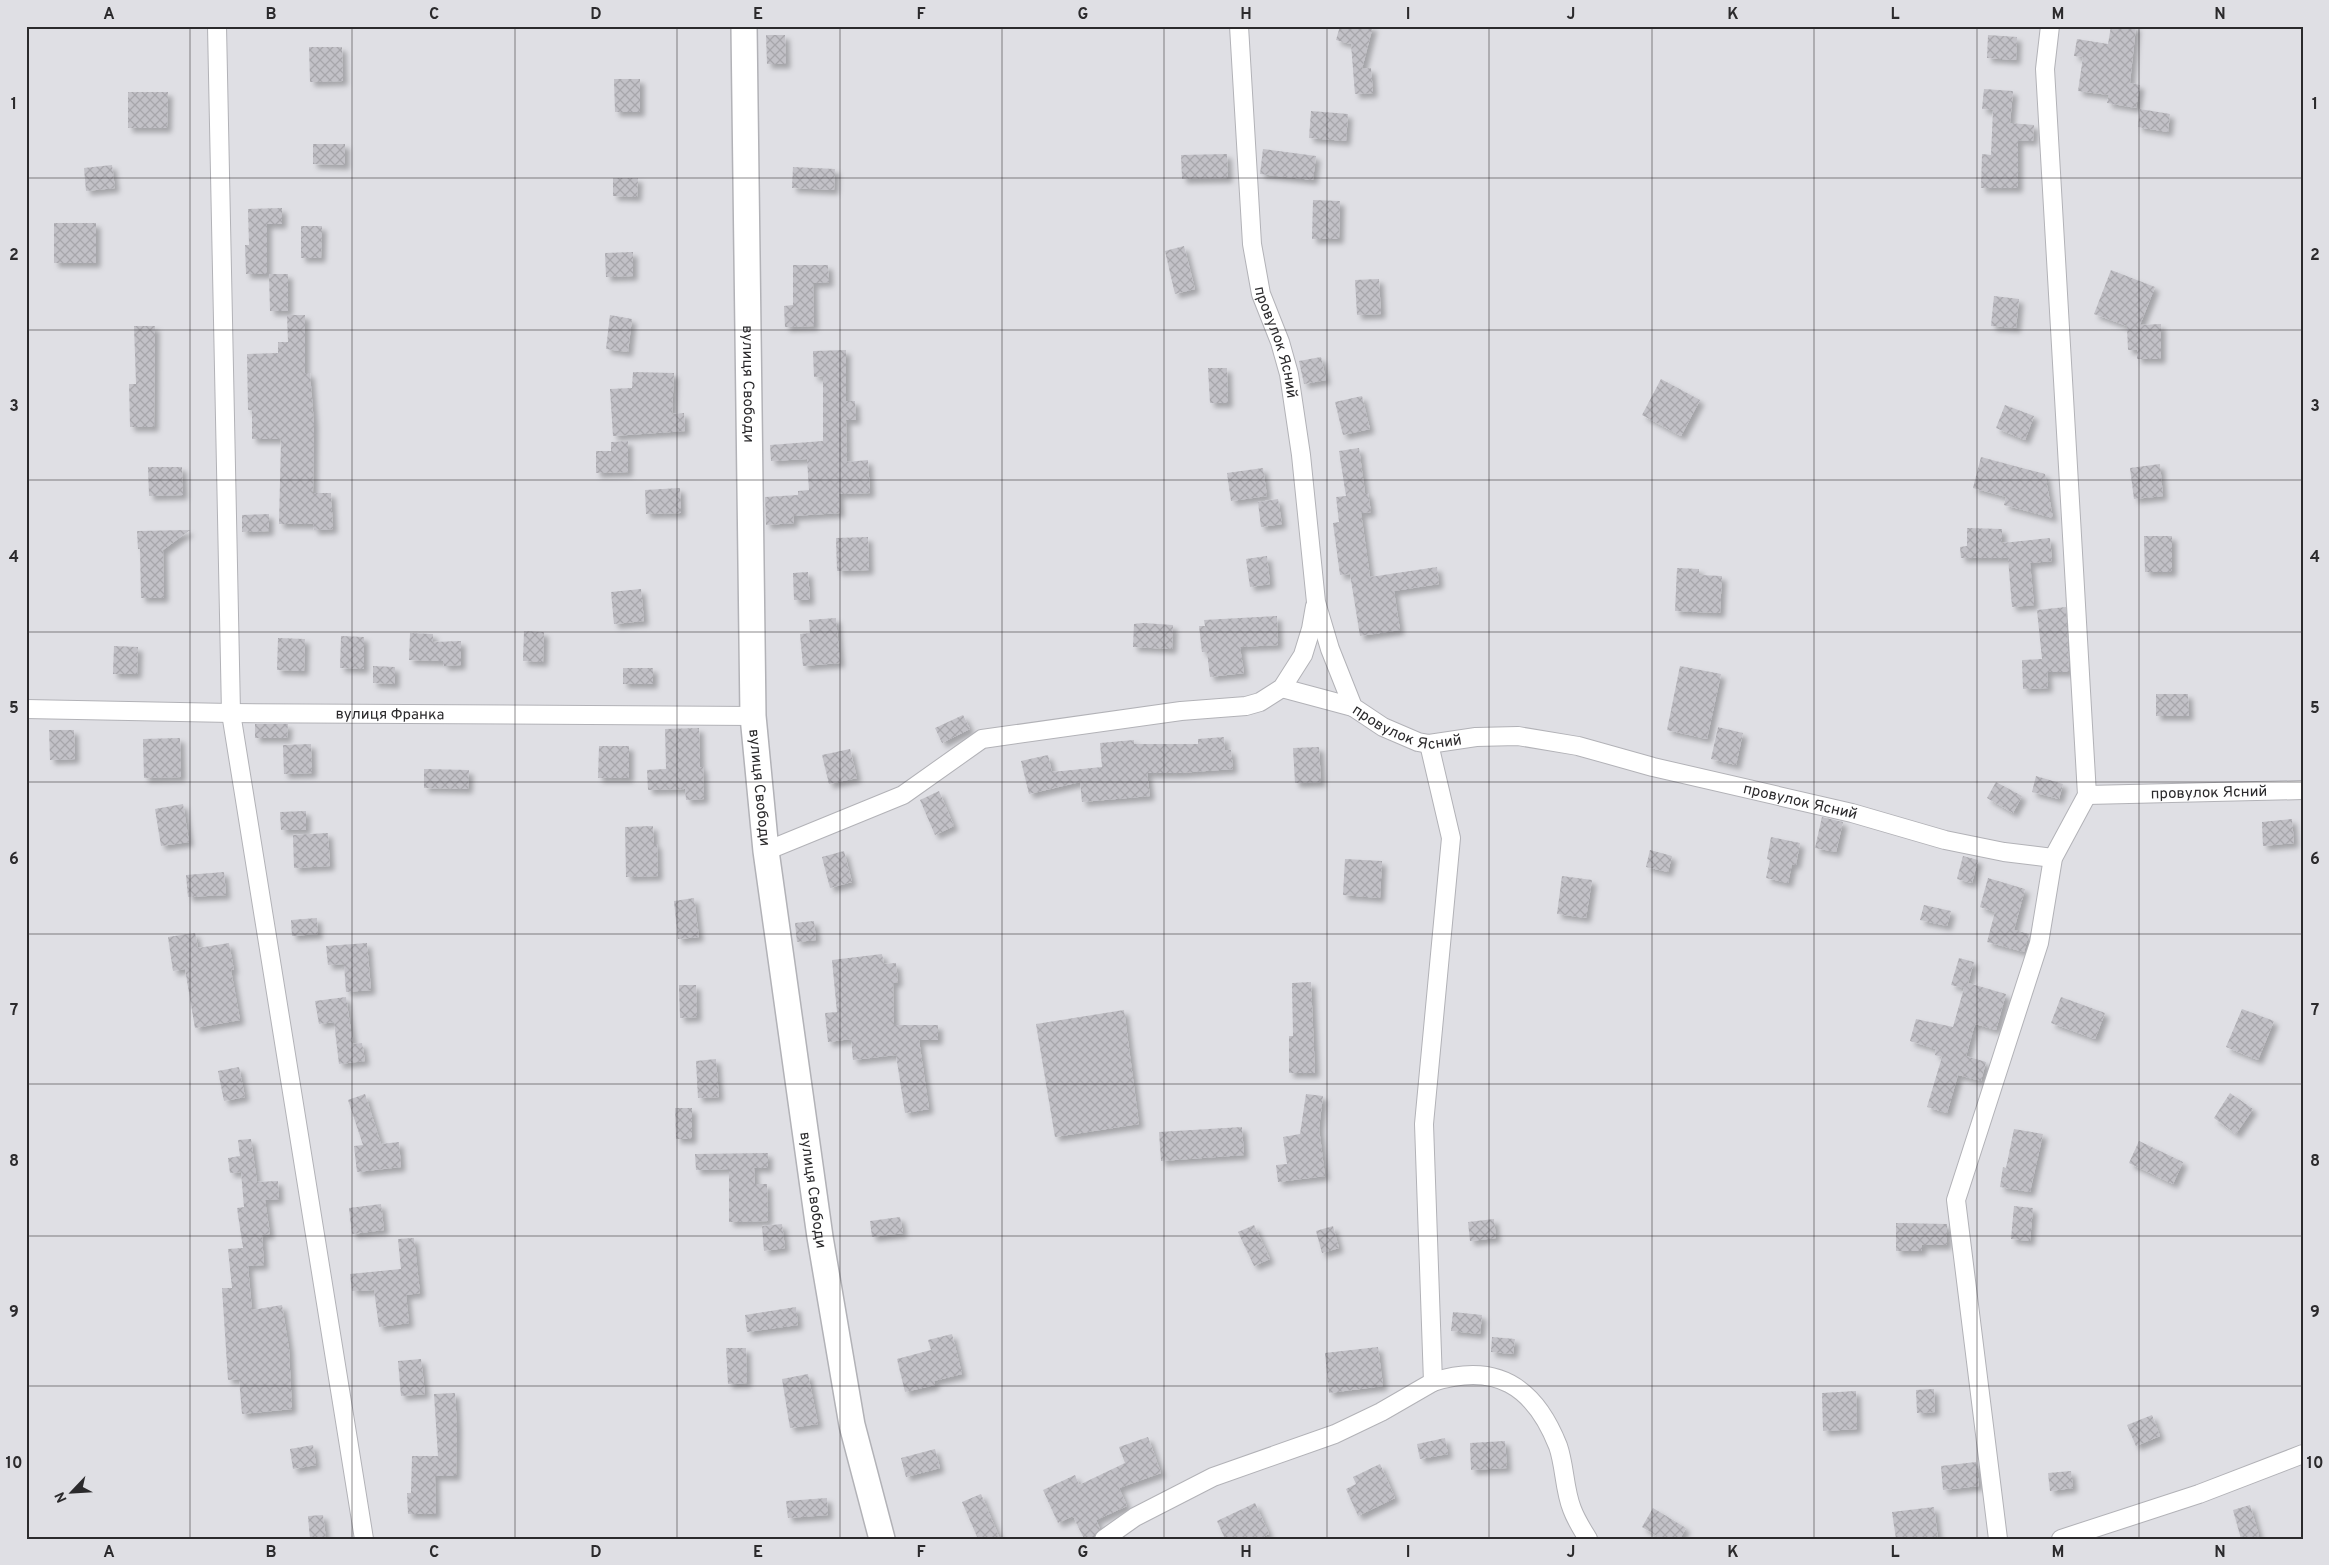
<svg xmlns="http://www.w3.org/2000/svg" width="2329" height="1565" font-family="Overpass,sans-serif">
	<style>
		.building { fill: url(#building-cross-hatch); filter: url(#shadow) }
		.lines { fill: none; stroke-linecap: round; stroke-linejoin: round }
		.street-casing { stroke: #b2b2b7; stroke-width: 20 }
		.secondary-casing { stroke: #b2b2b7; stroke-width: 28 }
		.street { stroke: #fff; stroke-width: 18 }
		.secondary { stroke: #fff; stroke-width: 25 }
		.grid { fill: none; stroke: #2b2a2c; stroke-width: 1; stroke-opacity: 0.55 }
		.labels { text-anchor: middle; stroke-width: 4; stroke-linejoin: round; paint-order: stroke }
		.street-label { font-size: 15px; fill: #2b2a2c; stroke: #dfdfe4 }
		.neatline { fill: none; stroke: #2b2a2c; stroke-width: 2 }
		.grid-label { font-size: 16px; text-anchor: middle; font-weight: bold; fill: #2b2a2c }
	</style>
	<defs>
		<pattern id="building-cross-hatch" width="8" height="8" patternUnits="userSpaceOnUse" patternTransform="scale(1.25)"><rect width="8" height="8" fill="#c2c1c7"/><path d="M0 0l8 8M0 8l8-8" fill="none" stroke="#a7a6ab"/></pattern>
		<filter id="shadow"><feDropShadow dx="4.5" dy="4.5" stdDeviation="2.5" flood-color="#0004"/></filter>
	</defs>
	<rect width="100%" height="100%" fill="#dfdfe4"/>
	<g class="building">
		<path d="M1340,26H1373L1362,69L1371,68L1373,93L1355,94L1351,44L1336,40Z"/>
		<path d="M2111,26H2136L2130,83L2140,85L2136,108L2107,103L2109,95L2078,91L2083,57L2074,56L2077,39L2108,44Z"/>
		<path d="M766,35H785L786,64H767Z"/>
		<path d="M1988,35L2017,37L2016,60L1987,58Z"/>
		<path d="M309,47H342L343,81L310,82Z"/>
		<path d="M614,79H640V112H615Z"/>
		<path d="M1984,89L2013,91L2010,123L2034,125L2033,141L2018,140V188H1981L1982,154L1991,155L1993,110L1982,109Z"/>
		<path d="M128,92H168L167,128H128Z"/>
		<path d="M2140,109L2170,114L2168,132L2138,127Z"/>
		<path d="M1311,111L1348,114L1346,141L1309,138Z"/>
		<path d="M313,144H345V165L313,164Z"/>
		<path d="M1263,149L1316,156L1313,180L1260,174Z"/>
		<path d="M1227,154L1228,178L1182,179L1181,155Z"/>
		<path d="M112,165L115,188L86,191L84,168Z"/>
		<path d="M793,167L835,169L834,190L792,188Z"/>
		<path d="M613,178H638L637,197L613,196Z"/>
		<path d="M1313,200L1340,201L1339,239H1312Z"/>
		<path d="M282,208V224H267V274H246L245,245H249L248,209Z"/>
		<rect x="54" y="223" width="42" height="40"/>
		<path d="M301,226H322L321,258H301Z"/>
		<path d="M1184,246L1195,289L1175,294L1165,251Z"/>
		<path d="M633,252V276L606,277L605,253Z"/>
		<path d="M793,265H828L829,282L813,283L814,326L785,327L784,306L793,305Z"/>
		<path d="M2111,270L2155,287L2140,325L2161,324V359H2137V350H2128L2127,326L2094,314Z"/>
		<path d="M269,274H288V311H270Z"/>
		<path d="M1379,279L1381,314L1357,315L1355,280Z"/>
		<path d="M1994,296L2019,299L2016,328L1991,326Z"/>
		<path d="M287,315H305V373H310L314,424L313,493H331L333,529L314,530L313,524H279L281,439H252V410H248L247,354L278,353V342H288Z"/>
		<path d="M610,315L632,319L628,352L606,349Z"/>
		<path d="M134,326H155L154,427H130L129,384H136Z"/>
		<path d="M846,350V401H855L856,420H846L847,462L868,460L870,493L839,494L840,513L793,516L794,523L766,525L765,497L798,495V491L809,490L807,459L771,461L770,445L823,441V376L814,377L813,351Z"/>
		<path d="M1321,357L1326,380L1304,384L1299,361Z"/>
		<path d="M1208,368H1227L1228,403H1210Z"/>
		<path d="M633,372L674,373L672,414L684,413L685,431L613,436L610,389L632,388Z"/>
		<path d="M1661,379L1700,400L1681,436L1642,415Z"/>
		<path d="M1362,396L1370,429L1343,435L1335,402Z"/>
		<path d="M2005,405L2034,416L2025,440L1996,428Z"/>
		<path d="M628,441V472L596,473V451H611V442Z"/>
		<path d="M1359,448L1365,493H1368L1371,512L1361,513L1370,577L1437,567L1439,584L1394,591L1400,630L1360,636L1350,574L1340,575L1333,523L1339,522L1336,497L1346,496L1339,451Z"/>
		<path d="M1981,457L2045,474L2053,518L2004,505L2006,497L1973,488Z"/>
		<path d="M2160,464L2163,496L2134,499L2130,468Z"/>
		<path d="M148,467H182L183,495L149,496Z"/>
		<path d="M1263,468L1267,496L1231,501L1227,473Z"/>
		<path d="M680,488L681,513L646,514L645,490Z"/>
		<path d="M1278,499L1282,524L1261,527L1258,502Z"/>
		<path d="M269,514V531L242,532V515Z"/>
		<path d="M1967,528L2002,529V543L2050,538L2052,561L2030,563L2034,605L2012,607L2008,558H1961L1960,547L1967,546Z"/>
		<path d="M190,530L163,550L164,598H141L140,549H138L137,531Z"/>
		<path d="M2144,536H2172V572H2145Z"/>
		<path d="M868,537L869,570L837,571L836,538Z"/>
		<path d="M1267,556L1270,584L1250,587L1246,559Z"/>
		<path d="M1677,568L1699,569V575L1722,576L1720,613L1675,611Z"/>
		<path d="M808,572L810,600H794L793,573Z"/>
		<path d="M641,589L644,621L614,624L611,592Z"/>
		<path d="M2066,607L2069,672H2047L2048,688L2023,689L2022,660L2042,659L2037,610Z"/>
		<path d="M1277,616L1278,645L1240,647L1244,673L1210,677L1207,652H1202L1199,626H1205L1204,620Z"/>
		<path d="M836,618L840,663L803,666L800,634L810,633L809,620Z"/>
		<path d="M1143,623L1173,625L1172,649L1133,647L1134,624Z"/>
		<path d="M524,631L544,632L543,662L523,661Z"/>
		<path d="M410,633L433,634V642L461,641V665L444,666L443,661L409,660Z"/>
		<path d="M341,636L364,637V669L340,668Z"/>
		<path d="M278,638L305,639L304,671L277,670Z"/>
		<path d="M114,646L138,647L137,674H113Z"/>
		<path d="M373,666L395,667V684L373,683Z"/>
		<path d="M1680,666L1721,674L1707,739L1667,730Z"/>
		<rect x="623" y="668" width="30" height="16"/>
		<path d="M2156,694H2188L2189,716H2156Z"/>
		<path d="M963,715L970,729L942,743L935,728Z"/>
		<path d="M255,724H288L287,738H255Z"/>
		<path d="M1718,727L1743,733L1736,765L1711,759Z"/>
		<path d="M699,728L700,767H703L704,799L686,800L685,789L648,790L647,770L666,769L665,729Z"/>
		<path d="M49,730H74L75,759L50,760Z"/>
		<path d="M1224,737L1225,750H1231L1233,769L1179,773H1147L1150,796L1082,802L1080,782L1029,794L1021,761L1048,755L1052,772L1102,767L1100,743L1134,740V744H1198V739Z"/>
		<path d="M180,738L181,777L144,778L143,739Z"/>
		<path d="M311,744L312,773L284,774L283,745Z"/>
		<path d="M599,746H629V778H598Z"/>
		<path d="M1319,747L1321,782L1295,783L1293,748Z"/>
		<path d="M850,749L857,778L829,784L822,755Z"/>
		<path d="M424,769L469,770L468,789L424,788Z"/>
		<path d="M2036,776L2063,784L2059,799L2032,792Z"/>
		<path d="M1996,782L2022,796L2013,813L1987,798Z"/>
		<path d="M939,791L954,826L935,835L920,800Z"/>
		<path d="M183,804L189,842L161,846L155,809Z"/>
		<path d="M306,811V830H281L280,812Z"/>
		<path d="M1822,817L1843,822L1836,852L1815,848Z"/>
		<path d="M2292,819L2294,843L2263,846L2262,822Z"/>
		<path d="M653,826L654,844H657L658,876L626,877L625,827Z"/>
		<path d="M328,833L330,866L294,868L293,835Z"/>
		<path d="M1771,837L1800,843L1796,865L1792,864L1788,883L1766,878L1770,860L1767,859Z"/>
		<path d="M1650,850L1672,856L1668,872L1646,867Z"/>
		<path d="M844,851L852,882L830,888L822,857Z"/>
		<path d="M1963,856L1978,860L1972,883L1957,879Z"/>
		<path d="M1345,859L1382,861L1380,898L1343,895Z"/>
		<path d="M224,872L226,895L188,897L186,875Z"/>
		<path d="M1562,876L1592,880L1586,918L1557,914Z"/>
		<path d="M1988,878L2025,889L2014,930L2029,934L2024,952L1987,942L1995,912L1980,907Z"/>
		<path d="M694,898L699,937L678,939L674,901Z"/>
		<path d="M1924,905L1951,911L1947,926L1920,920Z"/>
		<path d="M317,918L318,934L292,936L291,920Z"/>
		<path d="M814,921L816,940L797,942L795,923Z"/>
		<path d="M195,933L198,948L229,943L234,970H231L240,1020L195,1028L185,969L173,971L168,937Z"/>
		<path d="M367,943L371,990L346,992L344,964L328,965L326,946Z"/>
		<path d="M882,954L884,964L896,963L898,982L893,983L894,1025H938V1040H919L929,1109L905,1113L896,1055L853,1060L851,1039L828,1042L825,1013L837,1012L832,960Z"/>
		<path d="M1959,958L1974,962L1968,983L2006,994L1996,1030L1975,1024L1966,1056L1986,1062L1981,1081L1958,1075L1947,1113L1927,1107L1942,1057L1935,1055L1936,1049L1910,1041L1916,1019L1953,1027L1964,988L1951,985Z"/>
		<path d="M1311,982L1315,1073H1289V1036H1293L1292,983Z"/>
		<path d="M679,985H696L697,1017L680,1018Z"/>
		<path d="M346,997L353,1044L362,1043L365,1061L339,1064L334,1022L319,1024L315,1001Z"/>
		<path d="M2061,997L2105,1013L2095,1039L2051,1023Z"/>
		<path d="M2242,1009L2274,1021L2258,1060L2226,1047Z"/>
		<path d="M1124,1010L1139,1124L1055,1137L1036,1024Z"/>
		<path d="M716,1059L719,1097L698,1098L696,1061Z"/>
		<path d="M239,1067L245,1097L224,1101L218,1071Z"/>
		<path d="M2230,1093L2253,1109L2236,1134L2214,1118Z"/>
		<path d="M365,1094L381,1144L399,1142L401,1167L357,1172L354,1146L363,1145L348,1100Z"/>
		<path d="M1306,1094L1323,1096L1319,1128L1325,1176L1278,1182L1276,1165L1287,1164L1283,1137L1300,1134Z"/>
		<path d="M675,1108H692V1139H676Z"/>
		<path d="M1242,1127L1244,1155L1161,1161L1159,1132Z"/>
		<path d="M2014,1129L2043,1134L2030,1192L2000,1187L2003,1167L2006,1168Z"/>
		<path d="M251,1139L257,1182L278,1181L279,1199L265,1200L270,1234L262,1235L264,1265L248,1266L252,1310L282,1305L289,1349L292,1409L242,1414L239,1379L228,1380L222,1288H232L228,1249L243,1248L237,1208L244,1207L241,1172L230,1173L228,1158L240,1156L238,1140Z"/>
		<path d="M2139,1141L2183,1162L2173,1184L2129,1163Z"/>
		<path d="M768,1153V1168H754L755,1184H767L768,1221L729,1222V1169L696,1170L695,1154Z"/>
		<path d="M381,1204L384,1230L352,1234L349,1208Z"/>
		<path d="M2014,1206L2033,1208L2030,1241L2011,1239Z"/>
		<path d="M900,1217L903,1233L872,1237L870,1221Z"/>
		<path d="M1494,1219L1496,1238L1470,1241L1468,1222Z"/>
		<path d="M1896,1223L1947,1224V1245H1922V1251H1896Z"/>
		<path d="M782,1224L785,1248L764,1251L762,1226Z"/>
		<path d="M1254,1225L1270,1259L1254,1266L1238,1232Z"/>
		<path d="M1333,1226L1339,1248L1322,1253L1316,1231Z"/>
		<path d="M414,1238L420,1293L406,1295L409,1323L379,1327L374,1290L352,1291L350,1274L401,1269L398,1239Z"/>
		<path d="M796,1307L798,1325L747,1332L745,1315Z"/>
		<path d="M1453,1312L1482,1315L1480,1334L1451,1331Z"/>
		<path d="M952,1334L962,1374L934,1381L935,1385L905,1392L897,1359L931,1350L928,1340Z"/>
		<path d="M1492,1337L1515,1339L1513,1354L1491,1352Z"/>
		<path d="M1378,1347L1383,1386L1329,1393L1325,1353Z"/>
		<path d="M726,1348H746L747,1383L728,1384Z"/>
		<path d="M421,1359L425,1394L401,1396L398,1361Z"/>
		<path d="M808,1374L818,1424L790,1428L782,1379Z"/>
		<path d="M1934,1389L1935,1412L1917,1413L1916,1390Z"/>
		<path d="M1856,1391L1857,1429L1823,1431L1822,1393Z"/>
		<path d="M455,1393L457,1427L456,1476H435L436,1514H408L407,1493H411L412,1456H438L434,1394Z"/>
		<path d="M2152,1415L2160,1436L2136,1446L2127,1425Z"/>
		<path d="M1148,1437L1161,1473L1119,1488L1127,1506L1096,1520L1100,1529L1094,1539H1084L1073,1516L1058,1523L1043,1490L1075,1475L1079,1485L1125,1463L1119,1447Z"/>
		<path d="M1445,1438L1448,1454L1420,1459L1417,1444Z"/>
		<path d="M1505,1441L1507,1468L1471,1470L1470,1443Z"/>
		<path d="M313,1445L316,1465L293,1469L290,1449Z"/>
		<path d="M935,1449L940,1468L906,1477L901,1458Z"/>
		<path d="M1976,1462L1979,1486L1943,1490L1941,1466Z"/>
		<path d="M1380,1464L1395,1498L1358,1516L1346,1489L1356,1484L1353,1477Z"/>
		<path d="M2071,1471L2073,1488L2050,1491L2048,1473Z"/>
		<path d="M981,1494L1000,1539H978L962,1502Z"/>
		<path d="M827,1498L828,1515L788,1518L786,1501Z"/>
		<path d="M1255,1503L1269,1534L1259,1539H1225L1217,1521Z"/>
		<path d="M2250,1505L2259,1536L2241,1539L2233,1510Z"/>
		<path d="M1934,1507L1938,1539H1896L1892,1512Z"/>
		<path d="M1653,1508L1686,1528L1680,1539H1662L1642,1527Z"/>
		<path d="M323,1515L326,1539H310L308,1516Z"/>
	</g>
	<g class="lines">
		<g class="street-casing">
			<g id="street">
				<path d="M217,26L231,713L364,1539"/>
				<path id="s1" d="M1239,26L1252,244L1261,294L1280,342L1289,374L1301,455L1316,602L1330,649L1353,707L1383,727L1418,742L1429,744L1476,737L1518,736L1578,746L1653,767L1852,813L1945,840L2004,852L2053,858"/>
				<path d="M1282,688L1353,707"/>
				<path id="s2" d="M26,709L231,713L753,716"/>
				<path id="s3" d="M2087,795L2303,790"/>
				<path d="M766,851L903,795L982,739L1181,711L1246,706L1260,702L1282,688L1303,655L1311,629L1315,606"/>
				<path d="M1433,1382C1495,1362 1534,1385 1558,1446C1565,1466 1564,1489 1572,1509C1576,1520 1582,1529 1588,1539"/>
				<path d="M1104,1539L1135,1517L1213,1477L1335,1434L1381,1412L1433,1382L1424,1124L1451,838L1429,744"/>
				<path d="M1998,1539L1956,1200L2039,943L2053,858L2087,795L2045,69L2050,26"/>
				<path d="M2061,1539L2199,1494L2303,1454"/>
			</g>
		</g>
		<g class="secondary-casing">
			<g id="secondary">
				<path id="s4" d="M744,26L753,716L766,851L820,1237L852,1425L882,1539"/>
			</g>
		</g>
		<use href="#street" class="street"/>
		<use href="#secondary" class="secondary"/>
	</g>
	<path class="grid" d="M190,26V1539M352,26V1539M515,26V1539M677,26V1539M840,26V1539M1002,26V1539M1164,26V1539M1327,26V1539M1489,26V1539M1652,26V1539M1814,26V1539M1977,26V1539M2139,26V1539M26,178H2303M26,330H2303M26,480H2303M26,632H2303M26,782H2303M26,934H2303M26,1084H2303M26,1236H2303M26,1386H2303"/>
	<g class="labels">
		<g class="street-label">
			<text dy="5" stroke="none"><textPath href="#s1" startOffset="320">провулок Ясний</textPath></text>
			<text dy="5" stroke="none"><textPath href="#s4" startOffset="358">вулиця Свободи</textPath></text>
			<text dy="5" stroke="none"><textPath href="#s2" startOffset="364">вулиця Франка</textPath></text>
			<text dy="5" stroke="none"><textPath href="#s1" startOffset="755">провулок Ясний</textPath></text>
			<text dy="5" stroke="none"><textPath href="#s4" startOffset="762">вулиця Свободи</textPath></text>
			<text dy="5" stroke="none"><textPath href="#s3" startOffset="122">провулок Ясний</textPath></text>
			<text dy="5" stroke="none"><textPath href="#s1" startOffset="1160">провулок Ясний</textPath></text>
			<text dy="5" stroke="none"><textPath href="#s4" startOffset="1168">вулиця Свободи</textPath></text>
		</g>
	</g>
	<rect width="2329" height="1565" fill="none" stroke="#dfdfe4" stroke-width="55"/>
	<g transform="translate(72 1492) rotate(245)" stroke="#dfdfe4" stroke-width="4" paint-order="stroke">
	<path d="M0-4L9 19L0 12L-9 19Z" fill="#2b2a2c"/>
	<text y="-8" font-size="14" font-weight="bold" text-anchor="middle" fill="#2b2a2c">N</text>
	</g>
	<rect x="28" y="28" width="2274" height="1510" class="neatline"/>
	<g class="grid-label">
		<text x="109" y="19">A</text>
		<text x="271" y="19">B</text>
		<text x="434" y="19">C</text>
		<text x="596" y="19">D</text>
		<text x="758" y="19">E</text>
		<text x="921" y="19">F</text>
		<text x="1083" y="19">G</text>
		<text x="1246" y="19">H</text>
		<text x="1408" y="19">I</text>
		<text x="1571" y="19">J</text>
		<text x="1733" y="19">K</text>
		<text x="1895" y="19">L</text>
		<text x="2058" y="19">M</text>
		<text x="2220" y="19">N</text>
		<text x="14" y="109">1</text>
		<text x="2315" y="109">1</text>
		<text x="14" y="260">2</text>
		<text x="2315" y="260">2</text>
		<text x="14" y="411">3</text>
		<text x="2315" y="411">3</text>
		<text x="14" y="562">4</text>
		<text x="2315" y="562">4</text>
		<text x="14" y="713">5</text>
		<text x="2315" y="713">5</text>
		<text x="14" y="864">6</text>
		<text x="2315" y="864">6</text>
		<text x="14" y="1015">7</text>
		<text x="2315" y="1015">7</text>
		<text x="14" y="1166">8</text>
		<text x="2315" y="1166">8</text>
		<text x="14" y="1317">9</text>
		<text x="2315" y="1317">9</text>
		<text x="14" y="1468">10</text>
		<text x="2315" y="1468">10</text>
		<text x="109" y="1557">A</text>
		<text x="271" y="1557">B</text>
		<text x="434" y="1557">C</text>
		<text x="596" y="1557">D</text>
		<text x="758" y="1557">E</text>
		<text x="921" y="1557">F</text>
		<text x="1083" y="1557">G</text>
		<text x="1246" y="1557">H</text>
		<text x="1408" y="1557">I</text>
		<text x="1571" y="1557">J</text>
		<text x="1733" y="1557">K</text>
		<text x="1895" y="1557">L</text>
		<text x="2058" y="1557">M</text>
		<text x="2220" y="1557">N</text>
	</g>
</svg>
